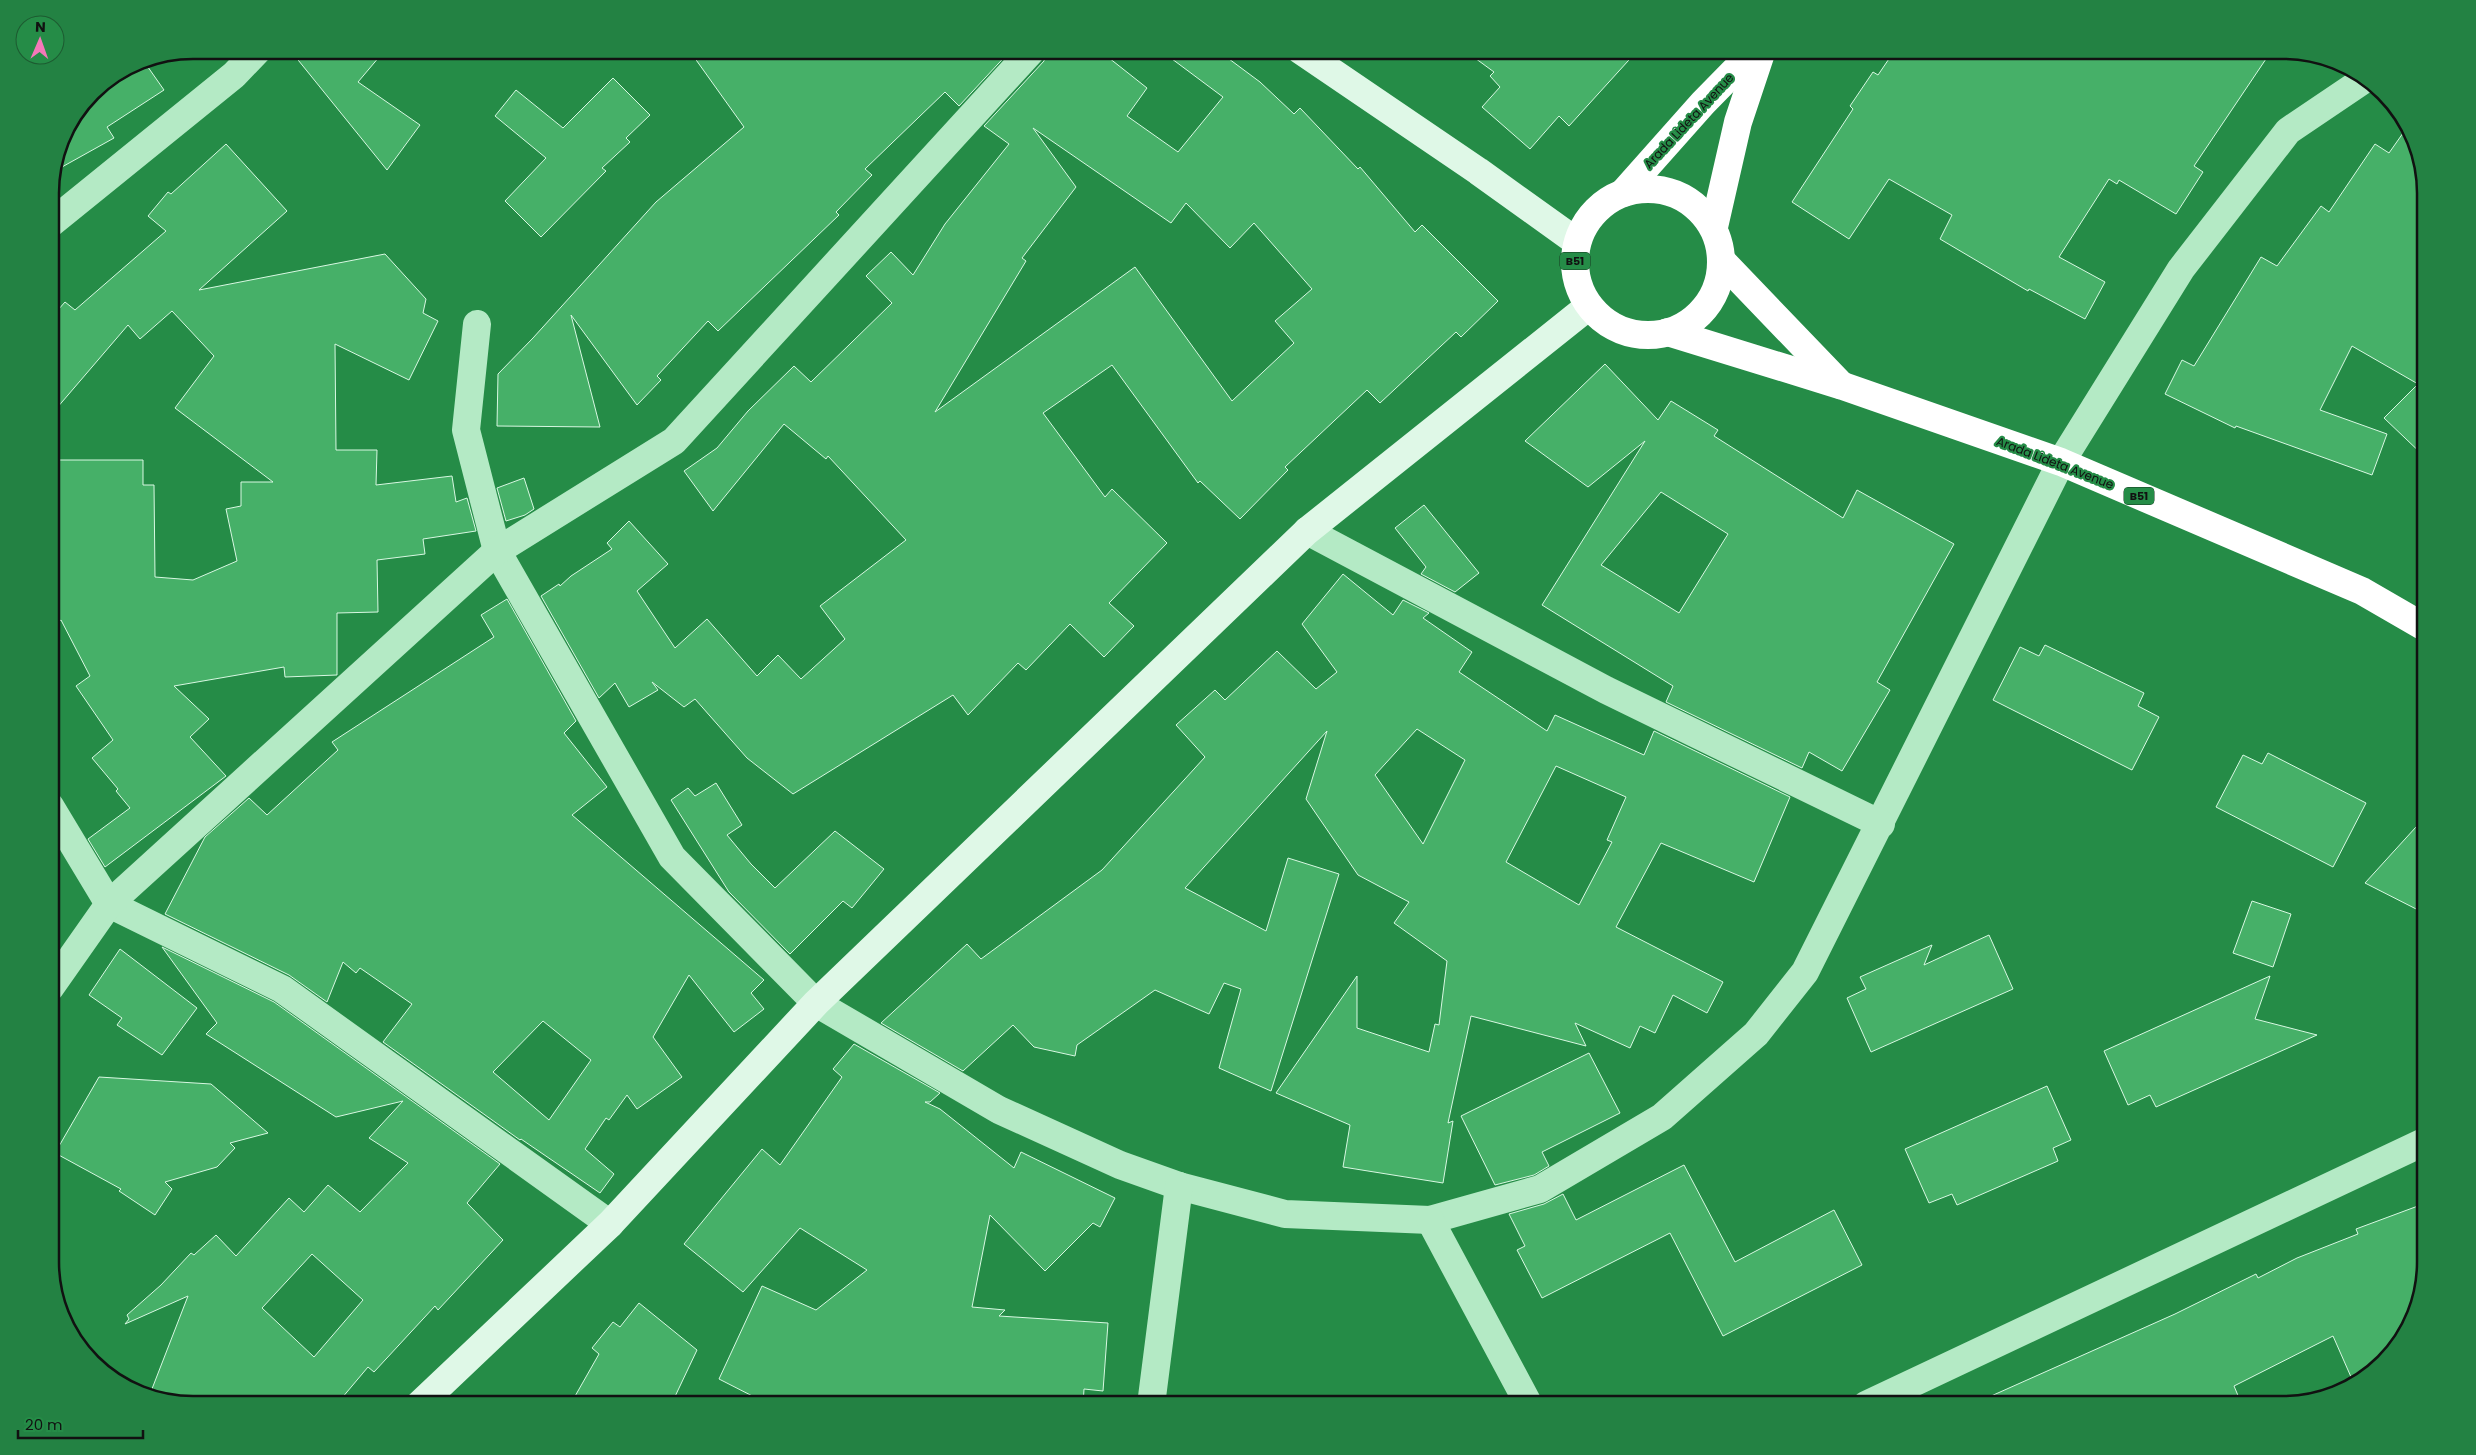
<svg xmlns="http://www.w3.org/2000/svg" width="2476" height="1455" font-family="Poppins,sans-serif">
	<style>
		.building { fill: #46b068; stroke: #d8f8e2; fill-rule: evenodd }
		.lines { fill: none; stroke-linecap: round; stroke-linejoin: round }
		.street { stroke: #b4eac5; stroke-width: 28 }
		.secondary { stroke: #dff8e7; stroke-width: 28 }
		.highway { stroke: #fff; stroke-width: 28 }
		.labels { text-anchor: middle; stroke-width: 4.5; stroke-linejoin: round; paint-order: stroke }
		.shield { fill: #258c47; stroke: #173621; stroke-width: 1 }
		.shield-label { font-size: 11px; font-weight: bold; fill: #111 }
		.street-label { font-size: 12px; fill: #111; stroke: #258c47 }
		.rim { fill: none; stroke: #111; stroke-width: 2.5 }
	</style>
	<rect width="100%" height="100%" fill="#258c47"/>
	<g class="building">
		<path d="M290,50H313L320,55L326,50H385L358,82L420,125L387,170Z"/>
		<path d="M689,50H1011L959,106L945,92L865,169L872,175L836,212L839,215L718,331L708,321L657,376L661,380L637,405L571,315L600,427L497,426L498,374L533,338L656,202L744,127Z"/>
		<path d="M1047,50H1099L1147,88L1127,116L1178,152L1223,97L1160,50H1217L1260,82L1294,114L1300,108L1358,169L1360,167L1415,232L1422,225L1498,301L1461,337L1456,332L1380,403L1367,390L1285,467L1288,470L1240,519L1200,481L1198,483L1112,365L1043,413L1105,497L1112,489L1167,543L1109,603L1134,626L1104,657L1070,624L1026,670L1018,663L968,715L953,695L793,794L747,758L695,699L684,707L652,682L658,690L629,707L615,683L599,698L541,596L559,584L560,586L571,576L612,549L607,543L629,521L668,564L637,591L675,648L707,619L757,676L778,655L801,679L845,639L820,606L906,540L828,456L826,459L784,424L713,511L684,471L717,448L748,411L794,366L811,382L892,303L866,276L891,252L913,275L945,224L1009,144L984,126L1044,61ZM1033,128L1171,223L1186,203L1230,248L1254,223L1312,289L1275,321L1294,343L1232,401L1135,267L935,412L1026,261L1022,258L1076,187Z"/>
		<path d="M1464,50H1638L1569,126L1559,116L1530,149L1482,107L1500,87L1490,76L1494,72Z"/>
		<path d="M1895,50H2272L2194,166L2203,172L2176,214L2119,180L2117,184L2109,179L2059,257L2105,282L2085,319L2029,289L2028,291L1940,239L1952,215L1889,179L1849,239L1792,202L1853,109L1850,106L1873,72L1878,75Z"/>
		<path d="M143,60L164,90L107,127L114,138L53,172L65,130L92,92L138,61Z"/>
		<path d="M613,78L650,115L626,138L630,142L602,168L606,171L541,237L505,201L546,158L495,116L516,90L563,128Z"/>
		<path d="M2408,126L2426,183V458L2384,418L2418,384L2352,346L2320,410L2387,434L2372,475L2236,426L2235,428L2165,394L2182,360L2194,366L2261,257L2277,266L2321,206L2329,212L2375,144L2389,153Z"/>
		<path d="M226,144L287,211L199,290L385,254L426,299L423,313L438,321L409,380L335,344L336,450H377L376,485L452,476L456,502L467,498L476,531L423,539L425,554L377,560L378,612L337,613V675L285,677L284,667L174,686L209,719L190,737L226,776L105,867L88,839L130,808L116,791L118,789L92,758L113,740L76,686L90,676L61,620L50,628V460H143V485H154L155,577L193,580L237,561L226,509L241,506V482H273L175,408L214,356L172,311L140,339L128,325L50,416V319L65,302L75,310L166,231L148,216L168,192L171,194Z"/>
		<path d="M1605,364L1658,420L1671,401L1718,430L1714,436L1843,518L1857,490L1954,544L1877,682L1890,690L1842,771L1809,752L1802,768L1666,702L1673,686L1542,605L1645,441L1588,487L1525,441ZM1661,492L1728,534L1679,613L1601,565Z"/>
		<path d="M524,478L534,509L525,515L506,521L497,488Z"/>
		<path d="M1424,505L1479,573L1455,592L1421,574L1426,567L1395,528Z"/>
		<path d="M1343,574L1393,615L1403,600L1429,613L1423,618L1472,652L1459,672L1547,731L1555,715L1644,755L1654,731L1790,797L1754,882L1661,843L1616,927L1723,982L1707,1013L1673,995L1655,1033L1640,1026L1630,1048L1575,1023L1586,1046L1471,1016L1448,1123L1453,1121L1443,1183L1343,1167L1350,1125L1276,1093L1357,976V1028L1429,1052L1435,1024L1439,1025L1447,961L1394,923L1409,902L1358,875L1306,799L1327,731L1185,888L1266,931L1288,858L1339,874L1271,1091L1219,1068L1241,989L1224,983L1209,1014L1155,990L1077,1045L1075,1056L1034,1047L1013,1025L963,1071L881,1023L967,944L981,959L1102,870L1205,757L1176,725L1215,690L1225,700L1277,651L1316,689L1337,672L1302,624ZM1417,729L1465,760L1423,844L1375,775ZM1556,766L1626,797L1607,840L1612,842L1579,905L1506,862Z"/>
		<path d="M507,599L576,721L564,733L607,787L572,815L764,980L751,993L764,1009L734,1032L689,975L653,1037L682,1077L637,1109L627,1095L609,1120L606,1118L585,1149L614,1174L600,1193L521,1139L520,1140L383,1042L412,1004L360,968L356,973L343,962L327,1002L289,975L165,914L205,837L249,798L267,815L338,750L332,742L494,637L481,615ZM543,1021L591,1060L549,1120L493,1072Z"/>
		<path d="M2045,645L2144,693L2138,706L2159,717L2132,770L1993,700L2020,647L2039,656Z"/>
		<path d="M2268,753L2366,803L2333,867L2216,807L2243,755L2262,764Z"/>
		<path d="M716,783L742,825L727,835L751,864L775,888L835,831L884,869L852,908L843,901L790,954L729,892L671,800L688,788L695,796Z"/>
		<path d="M2426,816V914L2365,883Z"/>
		<path d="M2252,901L2291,914L2273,967L2233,953Z"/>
		<path d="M1989,935L2013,989L1871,1052L1847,998L1866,989L1860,977L1932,945L1924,965Z"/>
		<path d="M162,947L274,1002L500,1164L467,1203L503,1240L438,1310L435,1306L374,1372L368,1367L336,1405H192L150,1394L188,1296L125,1324L129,1319L127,1315L161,1285L191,1253L194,1255L216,1235L236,1256L289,1198L304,1212L328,1185L360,1212L408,1163L369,1138L403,1101L336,1117L206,1034L217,1023ZM312,1254L363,1300L314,1357L262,1308Z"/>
		<path d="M120,949L197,1008L162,1055L117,1025L122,1018L89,995Z"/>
		<path d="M2270,976L2255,1019L2317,1035L2156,1107L2150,1095L2128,1105L2104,1051Z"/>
		<path d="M854,1044L940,1093L930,1102H925L940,1109L1014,1168L1021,1152L1115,1198L1100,1227L1093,1223L1045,1271L990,1215L972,1307L1005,1310L999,1316L1108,1323L1103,1391L1084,1389L1083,1405H770L719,1379L762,1286L816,1310L867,1270L800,1228L743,1292L684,1244L762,1149L780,1165L842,1077L833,1069Z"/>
		<path d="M1589,1053L1620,1113L1542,1152L1549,1166L1534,1175L1495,1185L1461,1116Z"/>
		<path d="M99,1077L211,1084L268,1133L230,1143L235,1148L217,1167L165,1182L172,1189L155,1215L119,1191L121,1189L55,1153Z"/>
		<path d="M2047,1086L2071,1140L2053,1148L2058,1161L1957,1205L1952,1194L1929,1203L1905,1149Z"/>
		<path d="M1684,1165L1735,1262L1834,1210L1862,1265L1723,1336L1670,1233L1542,1298L1517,1250L1525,1246L1509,1214L1544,1204L1563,1194L1576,1220Z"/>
		<path d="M2426,1203V1263L2407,1334L2355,1386L2333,1336L2234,1386L2242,1405H1971L2175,1314L2256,1274L2258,1278L2297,1258L2358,1234L2356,1229Z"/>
		<path d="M639,1303L697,1350L671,1405H570L599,1354L592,1348L613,1322L620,1327Z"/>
	</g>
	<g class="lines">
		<g class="street">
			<path d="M50,224L234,75L258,50"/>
			<path d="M477,324L466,430L497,551L672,857L816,1003L999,1110L1120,1165L1179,1186L1285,1214L1430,1220L1540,1189L1662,1117L1756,1034L1805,972L2061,462L2181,269L2288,131L2365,79"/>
			<path d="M1307,531L1606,690L1881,824"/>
			<path d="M50,806L109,904L282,989L610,1224"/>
			<path d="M50,988L109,904L497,551L674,441L1032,50"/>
			<path d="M1430,1220L1529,1405"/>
			<path d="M1151,1405L1179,1186"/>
			<path d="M1866,1405L2426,1141"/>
		</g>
		<g class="secondary">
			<path d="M1300,50L1478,171L1577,242"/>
			<path d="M419,1405L610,1224L816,1003L1307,531L1589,306"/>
		</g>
		<g class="highway">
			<circle cx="1648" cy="262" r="73"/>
			<path d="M1623,193L1703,103L1755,50"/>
			<path d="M1714,227L1738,122L1762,50"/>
			<path d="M1722,261L1841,385"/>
			<path d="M1668,332L1843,386L2061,462L2362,591L2426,628"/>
		</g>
	</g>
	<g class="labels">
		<g class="shield">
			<rect x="1560" y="252.5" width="30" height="17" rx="4"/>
			<rect x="2124" y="487.5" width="30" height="17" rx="4"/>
		</g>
		<g class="shield-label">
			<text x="1575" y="265">B51</text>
			<text x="2139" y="500">B51</text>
		</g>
		<g class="street-label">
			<text transform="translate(1689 121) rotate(-47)" y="4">Arada Lideta Avenue</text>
			<text transform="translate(2055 463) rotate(21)" y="4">Arada Lideta Avenue</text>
		</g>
	</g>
	<path d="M0 0H2476V1455H0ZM193 59H2283A134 134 0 0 1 2417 193V1262A134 134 0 0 1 2283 1396H193A134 134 0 0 1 59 1262V193A134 134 0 0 1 193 59Z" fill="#238243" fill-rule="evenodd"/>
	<path class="rim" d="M193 59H2283A134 134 0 0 1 2417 193V1262A134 134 0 0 1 2283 1396H193A134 134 0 0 1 59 1262V193A134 134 0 0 1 193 59Z"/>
	<g transform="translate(40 40) rotate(2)"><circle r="24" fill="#258c47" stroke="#1d5b31"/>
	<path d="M0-4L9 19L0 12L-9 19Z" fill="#f478b9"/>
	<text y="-8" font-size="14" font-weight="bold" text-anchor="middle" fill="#111111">N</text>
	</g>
	<path d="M18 1430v8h125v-8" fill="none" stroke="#111111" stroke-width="2.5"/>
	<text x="25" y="1430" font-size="15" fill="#111111" stroke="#258c47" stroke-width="4" paint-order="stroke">20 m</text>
</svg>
